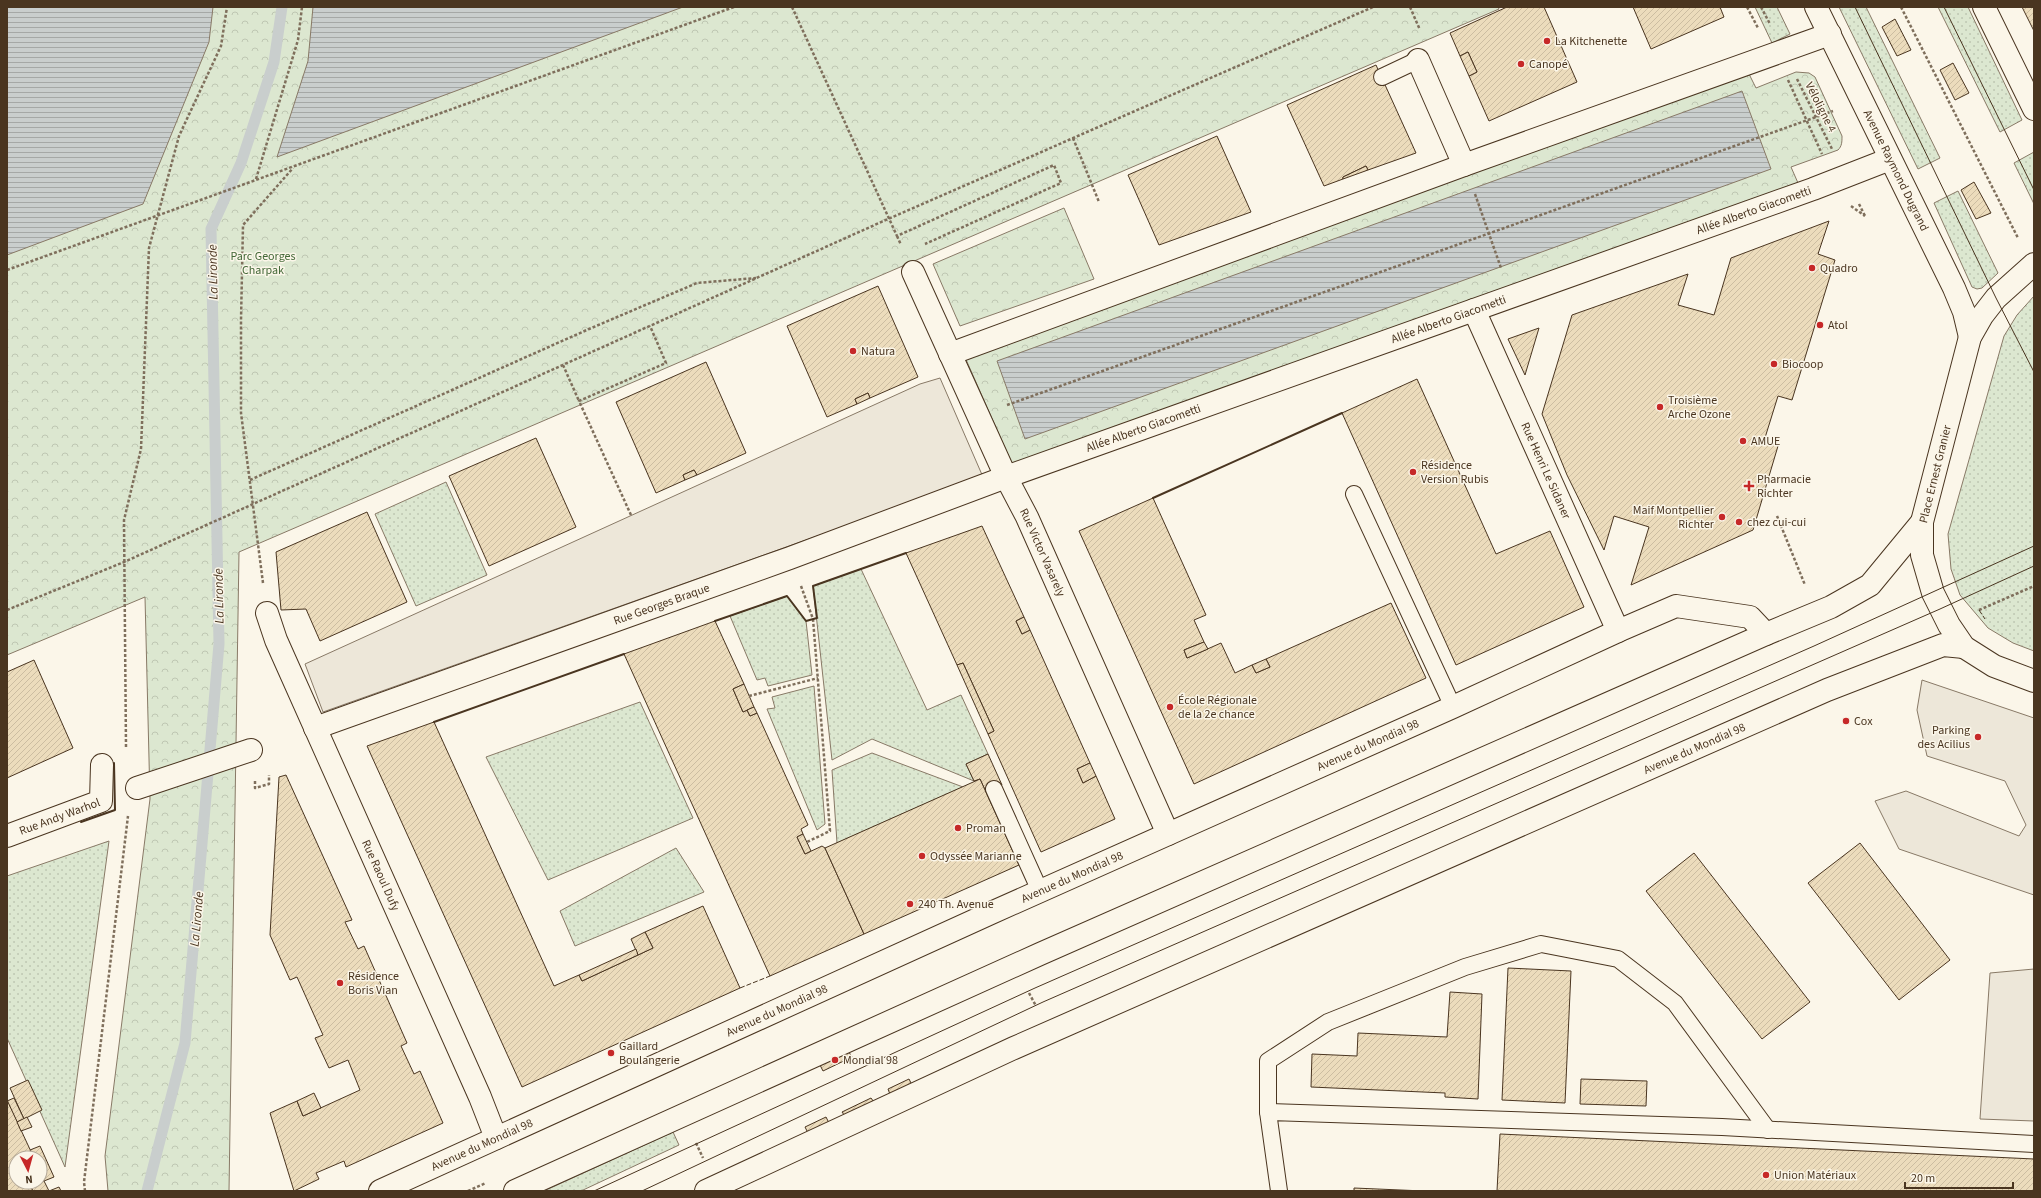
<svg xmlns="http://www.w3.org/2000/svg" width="2041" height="1198" font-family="'Source Sans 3',sans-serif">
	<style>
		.grass { fill: url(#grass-dots); stroke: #887966 }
		.park { fill: url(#park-crowns); stroke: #887966 }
		.parking { fill: #ede7d9; stroke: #887966 }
		.water { fill: url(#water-rules); stroke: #887966 }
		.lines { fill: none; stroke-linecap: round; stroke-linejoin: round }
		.stream { stroke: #c9cecd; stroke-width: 11 }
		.building { fill: url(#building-hatch); stroke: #4a3520 }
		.lane-casing { stroke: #4a3520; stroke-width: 18 }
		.street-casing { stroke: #4a3520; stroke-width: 24 }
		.secondary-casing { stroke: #4a3520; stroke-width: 24 }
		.primary-casing { stroke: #4a3520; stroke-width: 24 }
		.path { stroke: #7f6f5c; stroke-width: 2.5; stroke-dasharray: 3 2; stroke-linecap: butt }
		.lane { stroke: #fbf6e9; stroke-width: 16 }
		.street { stroke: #fbf6e9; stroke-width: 22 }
		.secondary { stroke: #fbf6e9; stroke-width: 22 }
		.primary { stroke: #fbf6e9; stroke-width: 22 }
		.tram { stroke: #4a3520; stroke-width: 1 }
		.fence { stroke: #4a3520; stroke-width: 1; stroke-dasharray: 5 2; stroke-linecap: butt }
		.wall { stroke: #4a3520; stroke-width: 2 }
		.poi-dot { fill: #c62828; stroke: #fbf6e9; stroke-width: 1.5 }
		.labels { text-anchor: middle; stroke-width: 3; stroke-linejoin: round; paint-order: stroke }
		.poi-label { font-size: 12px; fill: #4a3520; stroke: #fbf6e9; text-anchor: start }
		.street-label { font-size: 12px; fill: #4a3520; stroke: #fbf6e9 }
		.park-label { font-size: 12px; fill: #436837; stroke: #fbf6e9 }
		.water-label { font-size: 13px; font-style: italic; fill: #4a3520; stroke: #fbf6e9 }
	</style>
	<defs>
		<pattern id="grass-dots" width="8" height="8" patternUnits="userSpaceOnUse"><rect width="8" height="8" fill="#dce7d0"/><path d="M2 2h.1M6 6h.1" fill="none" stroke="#bec7b2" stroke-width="1.8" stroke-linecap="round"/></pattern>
		<pattern id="park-crowns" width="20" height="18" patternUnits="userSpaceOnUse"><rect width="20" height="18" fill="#dce7d0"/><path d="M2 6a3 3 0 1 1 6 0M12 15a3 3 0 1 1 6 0" fill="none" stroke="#bec7b2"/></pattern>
		<pattern id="water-rules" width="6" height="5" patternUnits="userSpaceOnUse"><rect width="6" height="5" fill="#c9cecd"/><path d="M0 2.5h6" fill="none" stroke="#a5a8a6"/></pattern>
		<pattern id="building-hatch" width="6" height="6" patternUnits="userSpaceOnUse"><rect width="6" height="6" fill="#ecdcbc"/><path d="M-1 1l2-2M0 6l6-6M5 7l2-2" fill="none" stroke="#ccbda1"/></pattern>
	</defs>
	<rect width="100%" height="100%" fill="#fbf6e9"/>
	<g class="grass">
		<path d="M1755,7H1777L1790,34L1772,43Z"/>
		<path d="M1839,7H1866L1940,158L1918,169Z"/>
		<path d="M1938,7H1968L2022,120L2000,132Z"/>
		<path d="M2034,152V204L2014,163Z"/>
		<path d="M1958,191L1998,273L1982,288L1977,289L1972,287L1934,203Z"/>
		<path d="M2034,296V651L2013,643L1988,628L1960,595L1951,569L1948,534L2004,336L2017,315Z"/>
		<path d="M446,482L487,575L416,606L375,514Z"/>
		<path d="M861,569L927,710L961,695L988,754L966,764L974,781L872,739L832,760L813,586Z"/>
		<path d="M787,596L806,621L812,675L768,686L765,678L757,680L730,616Z"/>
		<path d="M814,686L825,824L817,830L767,709L775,708L772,697Z"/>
		<path d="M640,702L693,818L548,880L486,757Z"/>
		<path d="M872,753L963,787L837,843L832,770Z"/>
		<path d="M109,841L65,1167L7,1038V876Z"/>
		<path d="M676,848L704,892L575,946L560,911Z"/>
		<path d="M673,1132L679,1145L581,1191H544Z"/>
	</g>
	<g class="park">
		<path d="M7,7H1498L1499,9L239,552L229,1191H108L105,1156L150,799L145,597L7,655Z"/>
		<path d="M1796,72L1809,73L1815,77L1842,136C1842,142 1842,146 1838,150L1791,167L1798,183L1012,464L964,355L1749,74L1756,88Z"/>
		<path d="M1064,208L1094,279L960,326L933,264Z"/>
	</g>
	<g class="parking">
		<path d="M940,378L983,477L323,712L305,664L920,384Z"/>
		<path d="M1922,680L2034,718V895L1899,849L1875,801L1906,791L2019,836L2026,825L2005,781L1927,756L1917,710Z"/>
		<path d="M2034,969V1121L1980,1119L1990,973Z"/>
	</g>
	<g class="water">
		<path d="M7,7H213L209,42L143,204L7,255Z"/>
		<path d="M313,7H683L277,157L308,61Z"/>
		<path d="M1742,91L1771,169L1025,439L997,361Z"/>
	</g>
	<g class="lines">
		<path class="stream" d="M147,1191L185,1043L219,644L211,229L241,163L274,62L282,7"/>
	</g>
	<g class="building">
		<path d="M1507,7H1544L1577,82L1489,121L1469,76L1477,72L1468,52L1460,56L1450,33Z"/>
		<path d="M1633,7H1720L1724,17L1651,49Z"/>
		<path d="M2022,7H2034V31Z"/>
		<path d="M1895,19L1911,50L1897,56L1882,27Z"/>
		<path d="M1468,52L1477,72L1469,76L1460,56Z"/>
		<path d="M1953,63L1969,93L1955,100L1940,70Z"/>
		<path d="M1376,65L1416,153L1368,170L1366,166L1343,177V179L1324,186L1287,105Z"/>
		<path d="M1217,136L1251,212L1159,245L1128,175Z"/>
		<path d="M1366,166L1368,170L1343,179V177Z"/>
		<path d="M1974,182L1991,213L1976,219L1961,190Z"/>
		<path d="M1829,221L1818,254L1835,260L1792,400L1778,396L1764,441L1778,446L1753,530L1631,585L1649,527L1614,516L1604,550L1567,475L1542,414L1572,315L1688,274L1678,305L1714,315L1731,258Z"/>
		<path d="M878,286L918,377L870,398L868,393L855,399L857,404L827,417L787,326Z"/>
		<path d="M1539,328L1525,375L1508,339Z"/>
		<path d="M706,362L746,453L697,475L694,470L683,475L685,480L656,493L616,402Z"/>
		<path d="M1417,379L1496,554L1550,531L1584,607L1456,665L1342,413Z"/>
		<path d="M868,393L870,398L857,404L855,399Z"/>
		<path d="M536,438L576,527L489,566L449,476Z"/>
		<path d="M694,470L697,475L685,480L683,475Z"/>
		<path d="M1153,498L1206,615L1194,620L1204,642L1184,650L1187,658L1221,643L1235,673L1252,665L1256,673L1270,667L1266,659L1391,603L1426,678L1194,784L1079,531Z"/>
		<path d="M367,512L407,602L320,641L306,609L281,610L276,552Z"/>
		<path d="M982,526L1024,617L1016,621L1022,634L1030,630L1090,763L1077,769L1083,783L1096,776L1115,819L1041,852L988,734L994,731L963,663L957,665L906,553Z"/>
		<path d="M1024,617L1030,630L1022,634L1016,621Z"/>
		<path d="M715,621L744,684L733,689L743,712L747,710L750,716L757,713L808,825L801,829L803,834L797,837L805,854L822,846L825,848L864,934L770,976L624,654Z"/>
		<path d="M1204,642L1208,649L1187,658L1184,650Z"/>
		<path d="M1266,659L1270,667L1256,673L1252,665Z"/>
		<path d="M34,660L73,748L7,778V672Z"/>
		<path d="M963,663L994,731L988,734L957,665Z"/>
		<path d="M744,684L754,707L743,712L733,689Z"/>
		<path d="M754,707L757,713L750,716L747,710Z"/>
		<path d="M434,722L554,986L579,975L582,981L653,948L645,932L703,906L740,988L522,1087L367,746Z"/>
		<path d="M988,754L1002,785L986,792L980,779L974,781L966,764Z"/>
		<path d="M1090,763L1096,776L1083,783L1077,769Z"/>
		<path d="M286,775L352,920L345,922L358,949L364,946L407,1043L401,1046L414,1074L420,1071L443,1123L346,1167L344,1161L316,1173L319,1179L294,1191L270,1113L297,1101L303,1116L360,1090L348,1060L329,1068L315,1038L323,1035L297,977L290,980L270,935L279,777Z"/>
		<path d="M980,779L1019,865L864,934L825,848Z"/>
		<path d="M803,834L811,851L805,854L797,837Z"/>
		<path d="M1860,843L1950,960L1899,1000L1808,883Z"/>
		<path d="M1694,853L1810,1002L1762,1039L1646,891Z"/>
		<path d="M645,932L653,948L638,955L631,939Z"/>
		<path d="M636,949L638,955L582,981L579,975Z"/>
		<path d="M1508,968L1571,971L1565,1103L1502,1100Z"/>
		<path d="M1450,992L1482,994L1478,1099L1445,1097V1093L1311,1087L1312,1054L1357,1056L1358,1033L1447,1037Z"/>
		<path d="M847,1049L852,1057L823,1071L819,1063Z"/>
		<path d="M909,1079L913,1087L891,1097L888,1089Z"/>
		<path d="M1581,1079L1647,1081L1646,1106L1580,1104Z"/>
		<path d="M28,1080L42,1110L24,1119L10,1088Z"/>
		<path d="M314,1093L321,1108L303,1116L297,1101Z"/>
		<path d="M14,1098L24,1119L17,1122L7,1101Z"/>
		<path d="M871,1098L876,1105L847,1119L842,1112Z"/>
		<path d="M7,1100L34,1158H16V1182H40V1172L44,1181L31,1187L33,1191H7Z"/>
		<path d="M27,1117L32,1127L21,1131L17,1122Z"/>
		<path d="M826,1117L830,1125L809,1135L805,1127Z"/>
		<path d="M1500,1134L2034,1159V1191H1497Z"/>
		<path d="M40,1146L54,1177L44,1181L40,1172V1158H34L30,1150Z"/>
		<path d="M44,1181L49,1191H33L31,1187Z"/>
		<path d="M59,1187L61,1191H49Z"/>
		<path d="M1354,1188L1424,1191H1354Z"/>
	</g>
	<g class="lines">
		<g class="lane-casing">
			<g id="lane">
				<path d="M1382,77L1418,60"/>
				<path d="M1354,494L1453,707"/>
				<path d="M994,789L1040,891"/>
				<path d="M1268,1112V1061L1328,1022L1465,967L1541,944L1618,959L1675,1003L1768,1130"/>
				<path d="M1279,1191L1268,1112L1722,1127L2034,1144"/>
			</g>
		</g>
		<g class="street-casing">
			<g id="street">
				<path d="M1418,60L1464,165"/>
				<path id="s1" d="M913,272L1006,477L1027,517L1168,834"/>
				<path id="s2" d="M1474,310L1618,631"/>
				<path d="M950,354L1464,165L1830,34"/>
				<path id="s3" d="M267,613L276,640L480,1097L496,1138"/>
				<path id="s4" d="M315,728L790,558L1006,477L1813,189L1890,159"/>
				<path d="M137,788L251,750"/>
				<path id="s5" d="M7,836L101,801L102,765"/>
				<path id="s6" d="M380,1191L991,913L1453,707L1618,631L1676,606L1750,617L1766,634"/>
			</g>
		</g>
		<g class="secondary-casing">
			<g id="secondary">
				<path d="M515,1191L1040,954L1766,634L1831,607L1870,585L1922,522"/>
				<path id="s7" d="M706,1191L1014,1048L1827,690L1943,645L1964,647"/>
			</g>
		</g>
		<g class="primary-casing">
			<g id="primary">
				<path id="s8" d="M1816,7L1954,288L1964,312L1970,337"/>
				<path d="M1984,7L2034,109"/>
				<path d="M2034,264L1996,298L1982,316L1970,337L1922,522V555L1933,593L1949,625L1964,647L1994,666L2034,681"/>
			</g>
		</g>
		<g class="path">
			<path d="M792,7L897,236L1054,165L1061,183L925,244"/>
			<path d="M1410,7L1420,30"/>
			<path d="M1747,7L1758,28"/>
			<path d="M1761,7L1770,24"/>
			<path d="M1901,7L2018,238"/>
			<path d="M1797,79L1832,149"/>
			<path d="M1788,80L1822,154"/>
			<path d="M1073,138L1099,202"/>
			<path d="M256,179L298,40L302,7"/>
			<path d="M1475,194L1501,268"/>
			<path d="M1859,204L1865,216"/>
			<path d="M1851,206L1865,216"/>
			<path d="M897,236L901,245"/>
			<path d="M7,270L734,7"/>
			<path d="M563,365L579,401"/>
			<path d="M1007,405L1833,111"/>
			<path d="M250,480L589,329L697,283L756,278"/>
			<path d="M631,515L579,401L666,363L650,326"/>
			<path d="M1777,516L1805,585"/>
			<path d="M263,583L241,413V320L243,225L293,168"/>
			<path d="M801,586L813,619L830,831L807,842"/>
			<path d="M7,610L124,562L888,219L1373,7"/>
			<path d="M1979,610L2034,586"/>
			<path d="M749,696L818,678"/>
			<path d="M126,747L124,520L141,449L149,248L179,136L221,46L227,7"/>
			<path d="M255,781V788L269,784V775"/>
			<path d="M1029,993L1036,1006"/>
			<path d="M696,1143L703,1158"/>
			<path d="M85,1191L84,1182L128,816"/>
			<path d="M468,1191L486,1183"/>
		</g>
		<use href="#lane" class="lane"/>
		<use href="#street" class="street"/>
		<use href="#secondary" class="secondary"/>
		<use href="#primary" class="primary"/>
		<g class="tram">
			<path d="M1855,7L1996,298L2034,372"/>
			<path d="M1944,7L2034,190"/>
			<path d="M594,1191L1035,988L1814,646L2034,546"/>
			<path d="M642,1191L1043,1002L1940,609L2034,566"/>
		</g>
		<g class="fence">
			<path d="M1979,610L1985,619"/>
			<path d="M740,988L770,976"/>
		</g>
		<g class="wall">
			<path d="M1153,498L1342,413"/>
			<path d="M715,621L787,596L806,621L817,618L813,586L906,553"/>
			<path d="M434,722L624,654"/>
			<path d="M81,822L115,810L114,763"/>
		</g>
	</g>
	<g class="poi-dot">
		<circle cx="1547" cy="41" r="4"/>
		<circle cx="1521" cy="64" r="4"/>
		<circle cx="1812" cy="268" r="4"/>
		<circle cx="1820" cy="325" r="4"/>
		<circle cx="853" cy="351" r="4"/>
		<circle cx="1774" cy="364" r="4"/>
		<circle cx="1660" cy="407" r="4"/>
		<circle cx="1743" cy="441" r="4"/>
		<circle cx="1413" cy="472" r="4"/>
		<path d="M1747 480h4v4h4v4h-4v4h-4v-4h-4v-4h4z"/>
		<circle cx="1722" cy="517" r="4"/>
		<circle cx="1739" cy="522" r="4"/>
		<circle cx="1170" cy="707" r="4"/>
		<circle cx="1846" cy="721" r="4"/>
		<circle cx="1978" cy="737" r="4"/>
		<circle cx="958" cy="828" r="4"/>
		<circle cx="922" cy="856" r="4"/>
		<circle cx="910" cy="904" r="4"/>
		<circle cx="340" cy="983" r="4"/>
		<circle cx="611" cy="1053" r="4"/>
		<circle cx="835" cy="1060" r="4"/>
		<circle cx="1766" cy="1175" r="4"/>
	</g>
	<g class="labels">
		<g class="poi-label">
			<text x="1555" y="45">La Kitchenette</text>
			<text x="1529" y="68">Canopé</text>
			<text x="1820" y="272">Quadro</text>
			<text x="1828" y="329">Atol</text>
			<text x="861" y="355">Natura</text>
			<text x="1782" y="368">Biocoop</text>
			<text x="1668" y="404">Troisième<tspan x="1668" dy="14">Arche Ozone</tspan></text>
			<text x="1751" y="445">AMUE</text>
			<text x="1421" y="469">Résidence<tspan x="1421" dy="14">Version Rubis</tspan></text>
			<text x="1757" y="483">Pharmacie<tspan x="1757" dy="14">Richter</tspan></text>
			<text x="1714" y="514" text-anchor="end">Maif Montpellier<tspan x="1714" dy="14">Richter</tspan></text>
			<text x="1747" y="526">chez cui-cui</text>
			<text x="1178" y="704">École Régionale<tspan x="1178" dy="14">de la 2e chance</tspan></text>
			<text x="1854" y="725">Cox</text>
			<text x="1970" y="734" text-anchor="end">Parking<tspan x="1970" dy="14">des Acilius</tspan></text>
			<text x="966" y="832">Proman</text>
			<text x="930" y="860">Odyssée Marianne</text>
			<text x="918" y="908">240 Th. Avenue</text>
			<text x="348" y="980">Résidence<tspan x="348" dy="14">Boris Vian</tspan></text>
			<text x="619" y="1050">Gaillard<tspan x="619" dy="14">Boulangerie</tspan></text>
			<text x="843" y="1064">Mondial 98</text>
			<text x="1774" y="1179">Union Matériaux</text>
		</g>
		<g class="street-label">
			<text transform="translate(1821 107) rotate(63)" y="4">Véloligne 4</text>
			<text dy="4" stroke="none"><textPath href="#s8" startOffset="182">Avenue Raymond Dugrand</textPath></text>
			<text dy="4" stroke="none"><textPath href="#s4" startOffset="1529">Allée Alberto Giacometti</textPath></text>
			<text dy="4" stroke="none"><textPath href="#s4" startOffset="1205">Allée Alberto Giacometti</textPath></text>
			<text dy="4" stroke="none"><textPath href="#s4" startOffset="881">Allée Alberto Giacometti</textPath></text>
			<text dy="4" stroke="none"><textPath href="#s2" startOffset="176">Rue Henri Le Sidaner</textPath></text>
			<text transform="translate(1935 474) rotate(-76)" y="4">Place Ernest Granier</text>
			<text dy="4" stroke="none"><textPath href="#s1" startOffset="309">Rue Victor Vasarely</textPath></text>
			<text dy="4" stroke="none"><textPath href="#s4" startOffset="368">Rue Georges Braque</textPath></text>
			<text dy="4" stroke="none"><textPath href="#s6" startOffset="1084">Avenue du Mondial 98</textPath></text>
			<text dy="4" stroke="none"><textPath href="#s7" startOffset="1083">Avenue du Mondial 98</textPath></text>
			<text dy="4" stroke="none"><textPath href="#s5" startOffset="56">Rue Andy Warhol</textPath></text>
			<text dy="4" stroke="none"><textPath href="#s3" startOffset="286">Rue Raoul Dufy</textPath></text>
			<text dy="4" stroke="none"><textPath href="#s6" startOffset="760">Avenue du Mondial 98</textPath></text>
			<text dy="4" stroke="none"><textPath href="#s6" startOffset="436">Avenue du Mondial 98</textPath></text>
			<text dy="4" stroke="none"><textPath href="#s6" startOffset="112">Avenue du Mondial 98</textPath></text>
		</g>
		<g class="park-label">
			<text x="263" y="260">Parc Georges<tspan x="263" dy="14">Charpak</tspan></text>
		</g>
		<g class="water-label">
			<text transform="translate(212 272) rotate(-91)" y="5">La Lironde</text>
			<text transform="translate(218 596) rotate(-91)" y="5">La Lironde</text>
			<text transform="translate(196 919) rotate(-85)" y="5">La Lironde</text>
		</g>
	</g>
	<rect width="2041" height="1198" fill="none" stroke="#4a3520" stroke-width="16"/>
	<g transform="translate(28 1170) rotate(174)"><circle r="19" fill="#fbf6e9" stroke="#b4a999"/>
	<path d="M0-3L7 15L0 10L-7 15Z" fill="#c62828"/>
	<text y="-6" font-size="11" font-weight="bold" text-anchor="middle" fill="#4a3520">N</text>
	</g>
	<path d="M1905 1182v6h108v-6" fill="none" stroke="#4a3520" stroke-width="2"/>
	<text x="1911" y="1182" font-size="12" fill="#4a3520" stroke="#fbf6e9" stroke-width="3" paint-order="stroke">20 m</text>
</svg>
